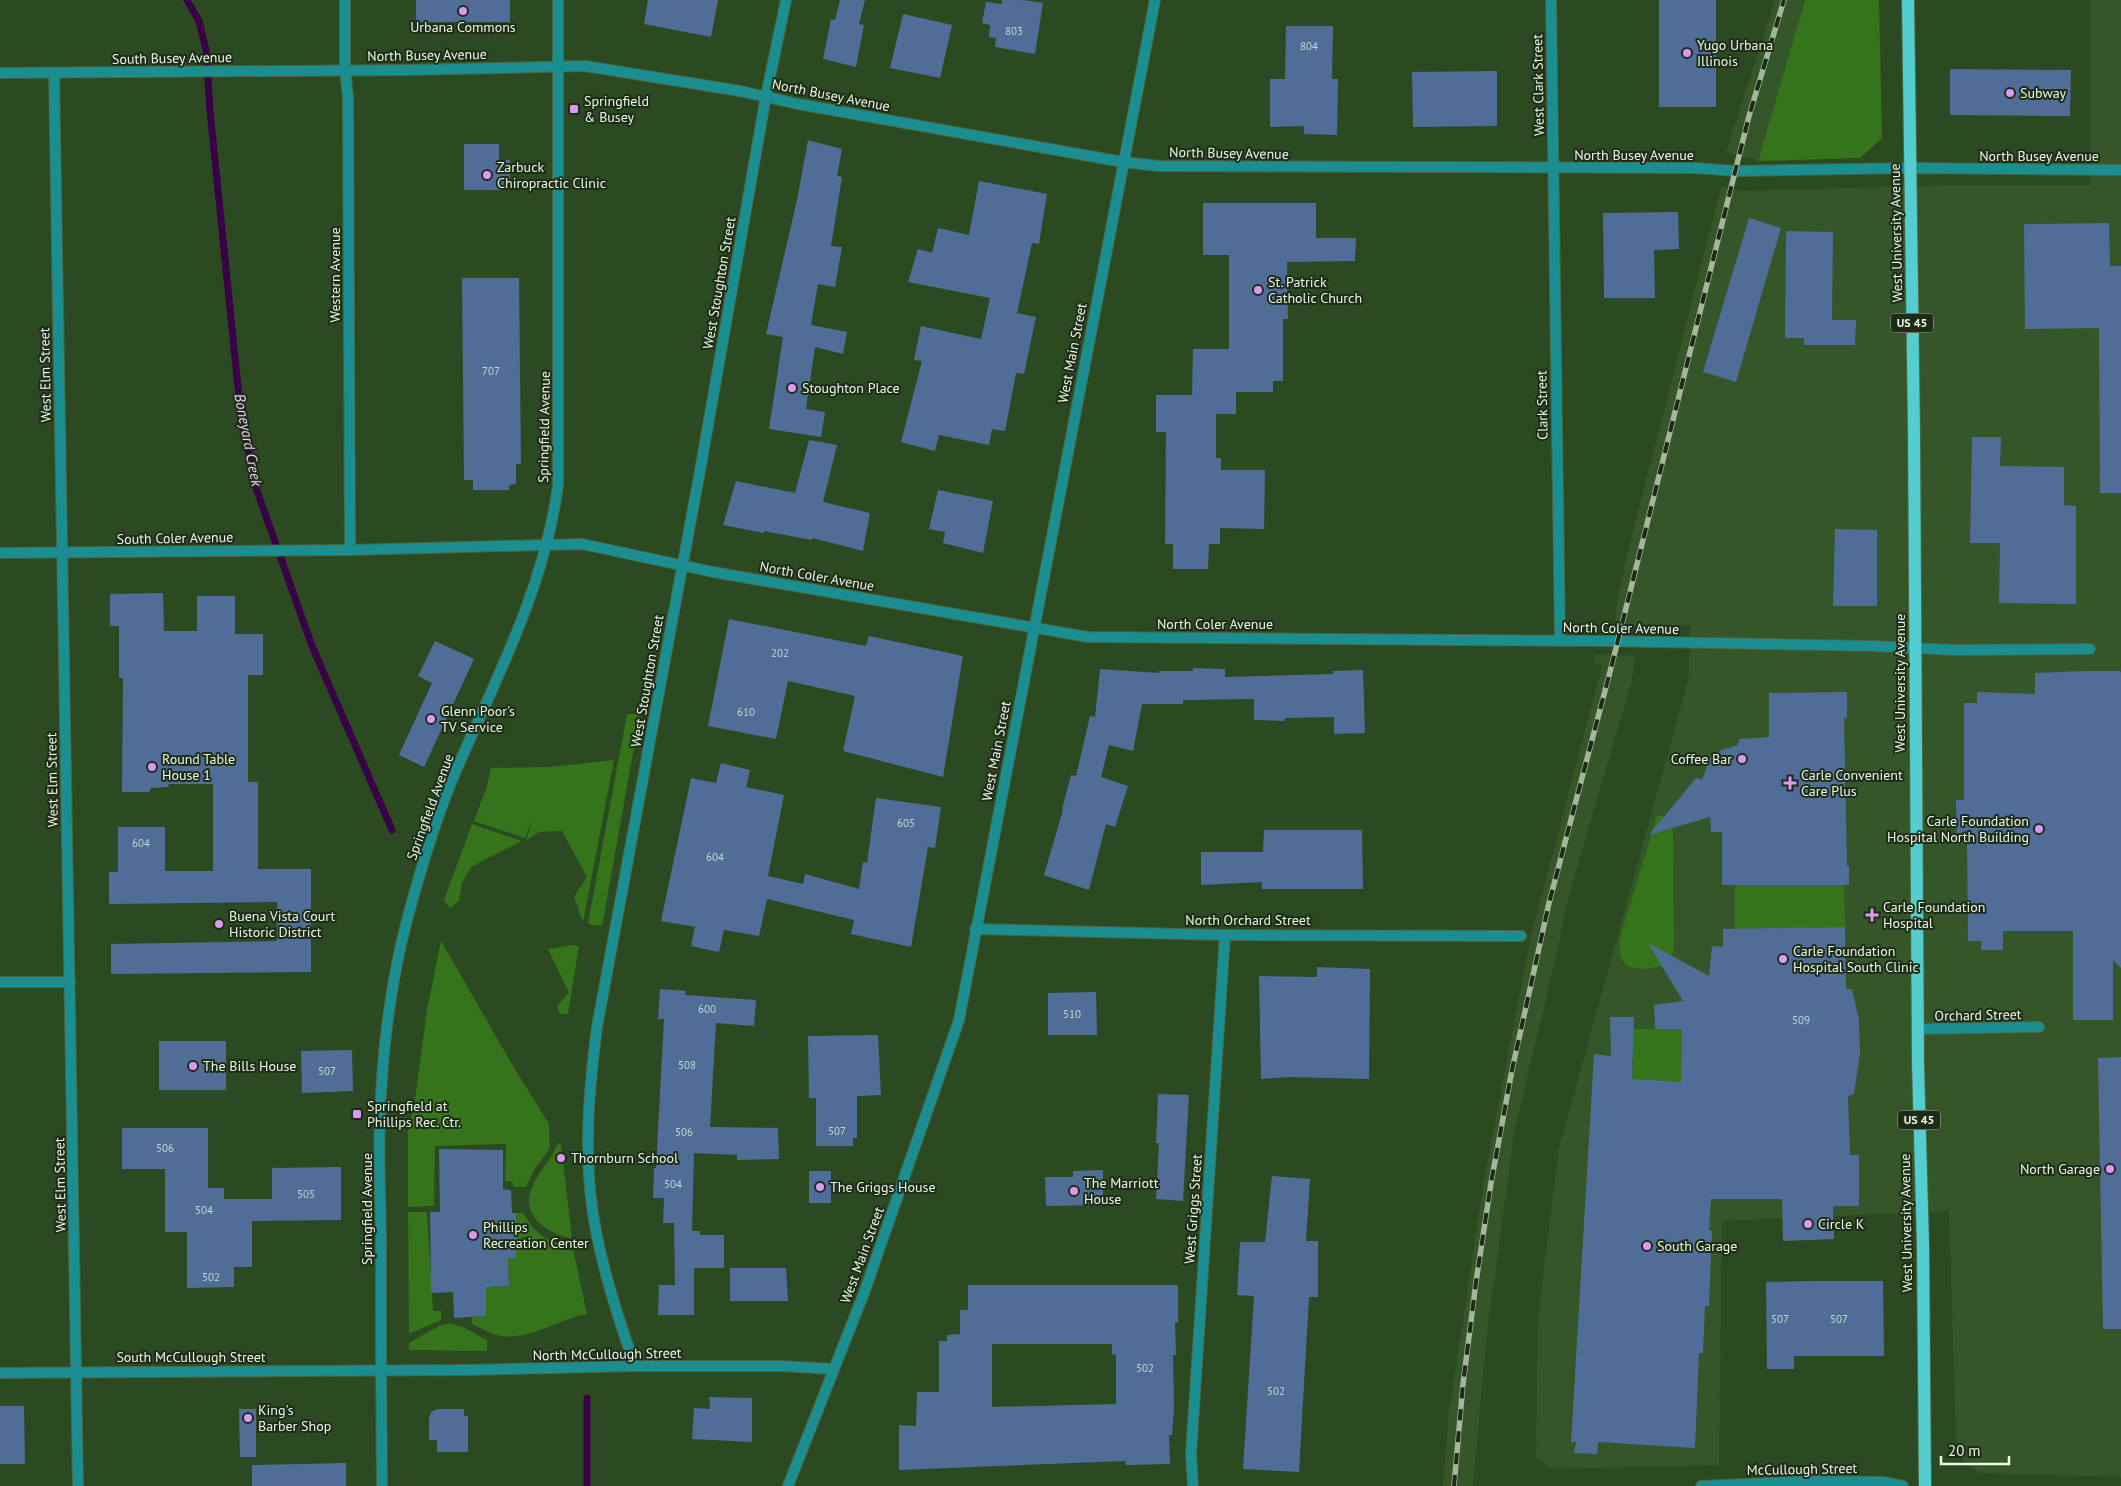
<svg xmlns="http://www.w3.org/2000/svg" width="2121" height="1486" font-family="'PT Sans',sans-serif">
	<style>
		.built { fill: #355628 }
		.green { fill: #36741b }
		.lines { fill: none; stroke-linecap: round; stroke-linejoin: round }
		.stream { stroke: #390247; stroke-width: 7 }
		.building { fill: #506d97; fill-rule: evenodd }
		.minor-casing { stroke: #4a6640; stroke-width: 12 }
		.tertiary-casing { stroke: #4a6640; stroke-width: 12 }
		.primary-casing { stroke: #4a6640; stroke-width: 14 }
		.minor { stroke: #1b8e91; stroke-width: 10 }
		.tertiary { stroke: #1b8e91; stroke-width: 10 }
		.primary { stroke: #53cdd0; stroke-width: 12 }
		.rail-casing { stroke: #a1b899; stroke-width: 5.5 }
		.rail { stroke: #1e2b19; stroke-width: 4; stroke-dasharray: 11; stroke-linecap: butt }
		.poi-dot { fill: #dd98f3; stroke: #1e2b19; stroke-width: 2 }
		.labels { text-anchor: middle; stroke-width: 4; stroke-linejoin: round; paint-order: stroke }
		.number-label { font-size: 11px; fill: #c1d6ce }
		.shield { fill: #1e2b19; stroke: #abbba5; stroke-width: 1 }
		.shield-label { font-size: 12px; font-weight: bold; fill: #e7f9e1 }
		.poi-label { font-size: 14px; fill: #e7f9e1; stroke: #1e2b19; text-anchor: start }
		.street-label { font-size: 14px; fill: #e7f9e1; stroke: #1e2b19 }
		.water-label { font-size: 15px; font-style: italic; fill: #efcdfa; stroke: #1e2b19 }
	</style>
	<rect width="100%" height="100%" fill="#2c4a21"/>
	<g class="built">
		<path d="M1775,0H1805L1758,161L1726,152Z"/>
		<path d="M2090,0H2121V1477L1979,1473L1958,1455L1956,1436L1949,1211L1722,1221L1719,1465L1551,1469L1536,1458L1538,1319L1559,1148L1688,681L1691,625L1635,627L1615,620L1617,603L1626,559L1721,187L1743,191L1950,185H2090Z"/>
		<path d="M1595,654L1635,656L1632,680L1569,895L1558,949L1515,1128L1487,1332L1473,1486H1443L1449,1414L1485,1174L1530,940L1602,666L1594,661Z"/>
	</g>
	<g class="green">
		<path d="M1805,0H1879L1882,138L1860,158L1758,161Z"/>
		<path d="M627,714H640L602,926L588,924Z"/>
		<path d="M614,760L583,922L574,897L587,877L562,831L539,832L526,841L532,821L525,838L474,821L487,786L491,768L550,767Z"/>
		<path d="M1661,815L1670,818L1673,834L1674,948L1670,963C1657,968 1632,974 1623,961C1619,956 1620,947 1619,941L1657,816Z"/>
		<path d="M472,824L522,841L471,867L462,882L459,901L450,908L444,900Z"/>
		<path d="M1735,885H1844L1845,927L1735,929Z"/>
		<path d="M441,941L513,1066L549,1124L550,1148L534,1170L526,1187H514L512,1181H505L506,1144L435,1146L434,1206L408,1207V1126L414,1107L427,1010Z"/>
		<path d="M572,945L579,946L568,1014H560L557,1006L569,993L548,949Z"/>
		<path d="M1633,1029H1682L1713,1084L1632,1079L1633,1057H1623Z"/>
		<path d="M558,1143L561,1145L572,1238C561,1237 552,1233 543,1226C515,1203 535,1180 551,1157C554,1153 555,1148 558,1143Z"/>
		<path d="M408,1212H427L433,1311H441V1320L409,1334Z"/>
		<path d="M516,1213H523C535,1233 548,1245 572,1244L587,1314C559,1319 531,1340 501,1336C492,1335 481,1328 472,1324V1317L486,1316V1287L509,1286L508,1258H516Z"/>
		<path d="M450,1323L463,1327L487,1340V1351L409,1350V1343L439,1326Z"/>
	</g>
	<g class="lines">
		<g class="stream">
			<path d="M187,0L199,21L206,50L210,111L241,417L257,491L312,646L392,830"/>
			<path d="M587,1398V1486"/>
		</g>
	</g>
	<g class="building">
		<rect x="416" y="0" width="94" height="22"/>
		<path d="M648,0H718L711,37L644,24Z"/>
		<path d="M840,0H865L859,24L864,25L856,67L823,59L831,19L835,20Z"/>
		<path d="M1002,0H1023L1043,3L1035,54L995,47L996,38L989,37L990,25L982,23L986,2L1002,4Z"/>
		<rect x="1659" y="0" width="57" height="107"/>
		<path d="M903,14L952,25L940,78L890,68Z"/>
		<path d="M1286,26H1333L1332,79H1338L1337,135L1304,134V126L1270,127V79H1285Z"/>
		<path d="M1950,69L2071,70L2070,116L1950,115Z"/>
		<path d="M1497,71V126L1413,127L1412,72Z"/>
		<path d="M808,140L842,149L837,176L842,177L831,246L842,247L835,287L818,284L811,325L847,332L843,354L815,347L806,409L825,412L821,437L769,429L783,337L766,334L797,200Z"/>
		<path d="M464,144H499V160H510V190H464Z"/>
		<path d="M979,181L1047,194L1039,244L1032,243L1017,313L1036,317L1024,374L1016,373L1005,431L992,429L989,445L939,435L935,451L901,442L922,361L914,360L921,326L981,339L990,298L908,282L918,249L932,253L938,228L969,235Z"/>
		<path d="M1203,203H1316V238H1356L1355,261L1287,262L1288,319H1283V381H1273V392H1236V414H1216V458H1221V470H1265L1264,529L1220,528V544H1209L1208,569H1173V544H1165L1166,432H1156V395H1192L1193,349H1229V255H1203Z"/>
		<path d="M1678,212L1679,249L1654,250L1655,298H1604L1603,213Z"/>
		<path d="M1749,218L1781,228L1736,382L1703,372Z"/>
		<path d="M2109,223L2110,266H2121V493H2100L2099,328L2025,329L2024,224Z"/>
		<path d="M1786,231L1833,232L1832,320H1856L1855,345H1804V338H1785Z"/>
		<path d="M462,278H519L521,464H516V484L509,485V490H473V480H464Z"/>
		<path d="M1972,437H2001L2000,466L2064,467V505L2076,506V604L1999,603L2000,543H1970Z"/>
		<path d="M809,440L837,445L823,502L870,513L863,551L813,538L812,540L764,531V533L723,525L736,481L795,493Z"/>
		<path d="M938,490L993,501L983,553L943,543L945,532L929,529Z"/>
		<path d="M1835,529L1877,530V606H1833Z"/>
		<path d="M163,593L164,631H197V596H235V634H263V675H248V782H258V869H311V972L111,974V944L277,941V902L109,904V872H118V827H165V871H213V784H169L168,787L151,788L149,792H122L123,678H119V626H110V594Z"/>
		<path d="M729,619L866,646L869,636L963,656L943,777L843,751L855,696L788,681L776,739L708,726Z"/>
		<path d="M435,641L474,659L424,767L399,755L432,683L418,676Z"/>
		<path d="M1193,668L1225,669V677L1333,674V671L1363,670L1365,733L1334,734V717L1285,718V721L1254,720V699L1183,700V704H1142L1133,751L1109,745L1101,777L1128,786L1115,827L1106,824L1089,890L1044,875L1063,810L1062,809L1071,775L1076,776L1090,716L1095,717L1100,669L1159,673V671H1193Z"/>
		<path d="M2084,671H2120L2121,673V968L2113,960V1020H2073V931H2003V950H1981V941H1968L1967,844H1957L1956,800H1964V703H1977V692L2035,694V673Z"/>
		<path d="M1847,692V718H1844L1847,866H1849V885H1722V832H1711L1710,817L1649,835L1696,778L1702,780L1710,758L1722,750L1738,745L1739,739L1769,737V693Z"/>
		<path d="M721,763L750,770L746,787L784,795L768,876L803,884L805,874L859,889L863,862L867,863L876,798L941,807L935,848L928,847L911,947L851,934L854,920L767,899L759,936L724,930L719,952L691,946L695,927L661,921L691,778L716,783Z"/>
		<path d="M1264,830H1362L1363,889H1262V882L1201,885V852H1263Z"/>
		<path d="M1845,927L1846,989H1852L1859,1020L1860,1053L1854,1094L1848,1096L1850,1155H1859V1206H1833L1834,1239L1783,1241L1782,1199H1711L1709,1230L1712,1231L1709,1306H1705L1703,1353H1699L1695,1448L1598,1442L1597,1454L1574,1453L1576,1442H1571L1594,1054L1611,1056L1610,1017H1634L1632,1079L1681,1082L1682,1029H1655L1654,1005L1683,1001L1648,943L1709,976L1712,946L1723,947V929Z"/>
		<path d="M1317,967L1370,969L1369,1079L1288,1077L1261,1079L1259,976L1317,977Z"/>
		<path d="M660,989L686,991L685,995L756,1000L754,1026L716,1023L710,1127L778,1128L779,1159L737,1160V1155L694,1153L692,1231H700V1235H724V1268H694V1315H658L659,1285H675L674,1223H663L664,1198H653L654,1168H656L664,1019H658Z"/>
		<path d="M1096,992L1097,1035H1048V993Z"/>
		<path d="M878,1035L881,1095L857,1096V1138H853V1146H816V1098H809L808,1036Z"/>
		<rect x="159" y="1041" width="67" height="49"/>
		<path d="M352,1050L353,1091L302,1093L301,1051Z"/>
		<path d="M2121,1057V1329H2103L2098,1058Z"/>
		<path d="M1158,1094L1189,1095L1183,1201L1156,1199L1159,1143H1156Z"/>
		<path d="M122,1128H208V1188H224V1199H272V1168L341,1167V1220L252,1221V1267H234V1287L187,1288V1232H165V1169H122Z"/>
		<path d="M439,1149L503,1150V1189L511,1190L512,1213H516V1258H508L509,1286L486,1287V1316L454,1318L453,1292L431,1293L430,1212H440Z"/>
		<path d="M1103,1170V1205L1046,1206L1045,1177H1073V1171Z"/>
		<rect x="809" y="1171" width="22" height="32"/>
		<path d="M1272,1176L1310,1179L1306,1241H1318V1297H1309L1299,1472L1243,1469L1254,1296L1237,1295L1240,1242H1265Z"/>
		<path d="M730,1268H786L788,1301H730Z"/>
		<path d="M1813,1281H1883L1884,1356H1794V1369H1767L1766,1282Z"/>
		<path d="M968,1285H1178V1322L1175,1323L1176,1355H1173L1174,1408L1172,1435H1169L1170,1464L1126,1465L1125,1461L899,1470V1425L916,1426L917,1392H939V1341H947V1335L960,1334V1310H968ZM992,1344H1112V1354L1116,1355V1404L992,1407Z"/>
		<path d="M709,1397L752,1398V1442L692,1439L694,1408L710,1409Z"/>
		<path d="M0,1406H24L25,1464H0Z"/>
		<path d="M239,1409H256V1457H240Z"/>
		<path d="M437,1409H464V1416H468V1452H437V1440H429V1418L431,1412Z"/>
		<path d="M346,1463V1486H252V1465Z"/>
	</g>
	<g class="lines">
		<g class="minor-casing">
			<g id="minor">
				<path d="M345,0V70L348,97L350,550"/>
				<path d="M1551,0L1560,641"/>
				<path d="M0,73L408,70L585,66L740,91L798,104L1123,162L1159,166L1696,168L1735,171L1910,168L2121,170"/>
				<path d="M54,73L78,1486"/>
				<path d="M0,553L350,550L582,544L713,572L1088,637L1604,641L1873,646L1954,650L2090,649"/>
				<path d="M975,929L1225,935L1521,936"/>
				<path d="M0,982H70"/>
				<path d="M1918,1029L2039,1027"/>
				<path d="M635,1366C615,1309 596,1250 590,1190C585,1135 590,1081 597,1027L700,471L766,96L786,0"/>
				<path d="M0,1373L466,1370L635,1366H781L833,1369"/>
				<path d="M788,1486L864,1293L959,1020L1155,0"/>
				<path d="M1193,1486L1191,1454L1225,935"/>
				<path d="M1701,1486L1813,1481L1883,1482L1903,1486"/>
			</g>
		</g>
		<g class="tertiary-casing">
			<path id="tertiary" d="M382,1486C381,1407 381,1327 381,1248C381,1205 378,1161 380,1118C382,1053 390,987 406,924C420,871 436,816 458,766C498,675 545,585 558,485V0"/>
		</g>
		<g class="primary-casing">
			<path id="primary" d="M1908,0L1914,433L1918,1064L1923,1245L1925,1486"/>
		</g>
		<use href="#minor" class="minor"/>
		<use href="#tertiary" class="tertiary"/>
		<use href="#primary" class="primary"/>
		<g class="rail-casing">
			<path id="rail" d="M1454,1486L1463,1384L1476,1282L1491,1183L1512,1070L1549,903L1611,668L1749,116L1784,0"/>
		</g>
		<use href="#rail" class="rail"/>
	</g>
	<g class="poi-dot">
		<circle cx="463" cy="11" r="5"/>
		<circle cx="1687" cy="53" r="5"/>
		<circle cx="2010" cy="93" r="5"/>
		<rect x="569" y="104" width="10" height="10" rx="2.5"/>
		<circle cx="487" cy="175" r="5"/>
		<circle cx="1258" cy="290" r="5"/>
		<circle cx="792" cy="388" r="5"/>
		<circle cx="431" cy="719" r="5"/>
		<circle cx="1742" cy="759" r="5"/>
		<circle cx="152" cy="767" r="5"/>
		<path d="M1787.5 775.5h5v5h5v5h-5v5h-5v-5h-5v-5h5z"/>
		<circle cx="2039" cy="829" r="5"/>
		<path d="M1869.5 907.5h5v5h5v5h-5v5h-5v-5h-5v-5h5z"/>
		<circle cx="219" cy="924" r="5"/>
		<circle cx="1783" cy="959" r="5"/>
		<circle cx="193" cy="1066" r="5"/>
		<rect x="352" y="1109" width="10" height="10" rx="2.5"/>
		<circle cx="561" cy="1158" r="5"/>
		<circle cx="2110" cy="1169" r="5"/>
		<circle cx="820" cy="1187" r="5"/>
		<circle cx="1074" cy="1191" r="5"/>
		<circle cx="1808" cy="1224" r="5"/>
		<circle cx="473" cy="1235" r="5"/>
		<circle cx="1647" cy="1246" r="5"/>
		<circle cx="248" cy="1418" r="5"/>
	</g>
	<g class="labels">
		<g class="number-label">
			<text x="1014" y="35">803</text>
			<text x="1309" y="50">804</text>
			<text x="491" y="375">707</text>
			<text x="780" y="657">202</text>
			<text x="746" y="716">610</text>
			<text x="906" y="827">605</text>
			<text x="141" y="847">604</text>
			<text x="715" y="861">604</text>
			<text x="707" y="1013">600</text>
			<text x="1072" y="1018">510</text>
			<text x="1801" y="1024">509</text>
			<text x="687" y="1069">508</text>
			<text x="327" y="1075">507</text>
			<text x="837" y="1135">507</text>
			<text x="684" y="1136">506</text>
			<text x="165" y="1152">506</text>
			<text x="673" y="1188">504</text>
			<text x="306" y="1198">505</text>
			<text x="204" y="1214">504</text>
			<text x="211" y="1281">502</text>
			<text x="1780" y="1323">507</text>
			<text x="1839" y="1323">507</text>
			<text x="1145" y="1372">502</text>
			<text x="1276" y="1395">502</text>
		</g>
		<g class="shield">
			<rect x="1891" y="313.5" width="42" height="19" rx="4"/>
			<rect x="1898" y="1110.5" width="42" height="19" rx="4"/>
		</g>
		<g class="shield-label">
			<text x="1912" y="327">US 45</text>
			<text x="1919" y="1124">US 45</text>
		</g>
		<g class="poi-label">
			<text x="463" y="32" text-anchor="middle">Urbana Commons</text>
			<text x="1697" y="50">Yugo Urbana<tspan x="1697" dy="16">Illinois</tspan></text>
			<text x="2020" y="98">Subway</text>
			<text x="584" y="106">Springfield<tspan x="584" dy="16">&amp; Busey</tspan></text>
			<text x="497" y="172">Zarbuck<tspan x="497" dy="16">Chiropractic Clinic</tspan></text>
			<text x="1268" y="287">St. Patrick<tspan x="1268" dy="16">Catholic Church</tspan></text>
			<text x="802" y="393">Stoughton Place</text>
			<text x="441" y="716">Glenn Poor's<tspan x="441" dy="16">TV Service</tspan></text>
			<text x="162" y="764">Round Table<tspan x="162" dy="16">House 1</tspan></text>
			<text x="1732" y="764" text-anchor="end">Coffee Bar</text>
			<text x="1801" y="780">Carle Convenient<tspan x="1801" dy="16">Care Plus</tspan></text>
			<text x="2029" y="826" text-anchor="end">Carle Foundation<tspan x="2029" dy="16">Hospital North Building</tspan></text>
			<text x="1883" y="912">Carle Foundation<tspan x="1883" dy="16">Hospital</tspan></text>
			<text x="229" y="921">Buena Vista Court<tspan x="229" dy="16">Historic District</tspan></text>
			<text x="1793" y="956">Carle Foundation<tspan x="1793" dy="16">Hospital South Clinic</tspan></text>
			<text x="203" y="1071">The Bills House</text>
			<text x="367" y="1111">Springfield at<tspan x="367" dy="16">Phillips Rec. Ctr.</tspan></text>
			<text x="571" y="1163">Thornburn School</text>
			<text x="2100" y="1174" text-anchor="end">North Garage</text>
			<text x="1084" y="1188">The Marriott<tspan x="1084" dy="16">House</tspan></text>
			<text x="830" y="1192">The Griggs House</text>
			<text x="1818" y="1229">Circle K</text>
			<text x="483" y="1232">Phillips<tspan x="483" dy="16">Recreation Center</tspan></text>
			<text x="1657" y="1251">South Garage</text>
			<text x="258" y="1415">King's<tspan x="258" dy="16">Barber Shop</tspan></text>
		</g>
		<g class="street-label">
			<text transform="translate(427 55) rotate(-1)" y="5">North Busey Avenue</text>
			<text transform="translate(172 58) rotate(-1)" y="5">South Busey Avenue</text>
			<text transform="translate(1538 85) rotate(-91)" y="5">West Clark Street</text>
			<text transform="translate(831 95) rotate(11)" y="5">North Busey Avenue</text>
			<text transform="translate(1229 153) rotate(1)" y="5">North Busey Avenue</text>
			<text x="1634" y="160">North Busey Avenue</text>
			<text x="2039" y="161">North Busey Avenue</text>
			<text transform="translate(1896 233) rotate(-91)" y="5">West University Avenue</text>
			<text transform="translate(335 275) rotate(-90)" y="5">Western Avenue</text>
			<text transform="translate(719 283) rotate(-80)" y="5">West Stoughton Street</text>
			<text transform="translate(1072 353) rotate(-79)" y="5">West Main Street</text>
			<text transform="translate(45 375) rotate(-91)" y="5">West Elm Street</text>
			<text transform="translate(1542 405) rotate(-91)" y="5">Clark Street</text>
			<text transform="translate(544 427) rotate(-89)" y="5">Springfield Avenue</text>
			<text transform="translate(175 538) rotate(-1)" y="5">South Coler Avenue</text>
			<text transform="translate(817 576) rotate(10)" y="5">North Coler Avenue</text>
			<text x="1215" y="629">North Coler Avenue</text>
			<text transform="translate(1621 628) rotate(1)" y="5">North Coler Avenue</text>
			<text transform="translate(647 681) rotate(-80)" y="5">West Stoughton Street</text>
			<text transform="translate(1900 683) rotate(-90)" y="5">West University Avenue</text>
			<text transform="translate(996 751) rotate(-79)" y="5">West Main Street</text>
			<text transform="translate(52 780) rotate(-91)" y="5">West Elm Street</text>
			<text transform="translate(430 807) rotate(-70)" y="5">Springfield Avenue</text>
			<text x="1248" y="925">North Orchard Street</text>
			<text transform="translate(1978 1015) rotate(-1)" y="5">Orchard Street</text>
			<text transform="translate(60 1185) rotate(-91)" y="5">West Elm Street</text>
			<text transform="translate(367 1209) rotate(-90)" y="5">Springfield Avenue</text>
			<text transform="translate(1193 1209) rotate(-86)" y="5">West Griggs Street</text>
			<text transform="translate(1906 1223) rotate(-91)" y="5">West University Avenue</text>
			<text transform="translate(862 1255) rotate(-70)" y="5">West Main Street</text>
			<text transform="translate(607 1354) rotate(-1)" y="5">North McCullough Street</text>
			<text x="191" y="1362">South McCullough Street</text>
			<text transform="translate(1802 1469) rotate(-1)" y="5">McCullough Street</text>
		</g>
		<g class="water-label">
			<text transform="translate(248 440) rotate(79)" y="5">Boneyard Creek</text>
		</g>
	</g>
	<path d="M1941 1456v8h68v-8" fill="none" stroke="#e7f9e1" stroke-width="2.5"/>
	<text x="1948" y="1456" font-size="15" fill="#e7f9e1" stroke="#1e2b19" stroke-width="4" paint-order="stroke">20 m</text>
</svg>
